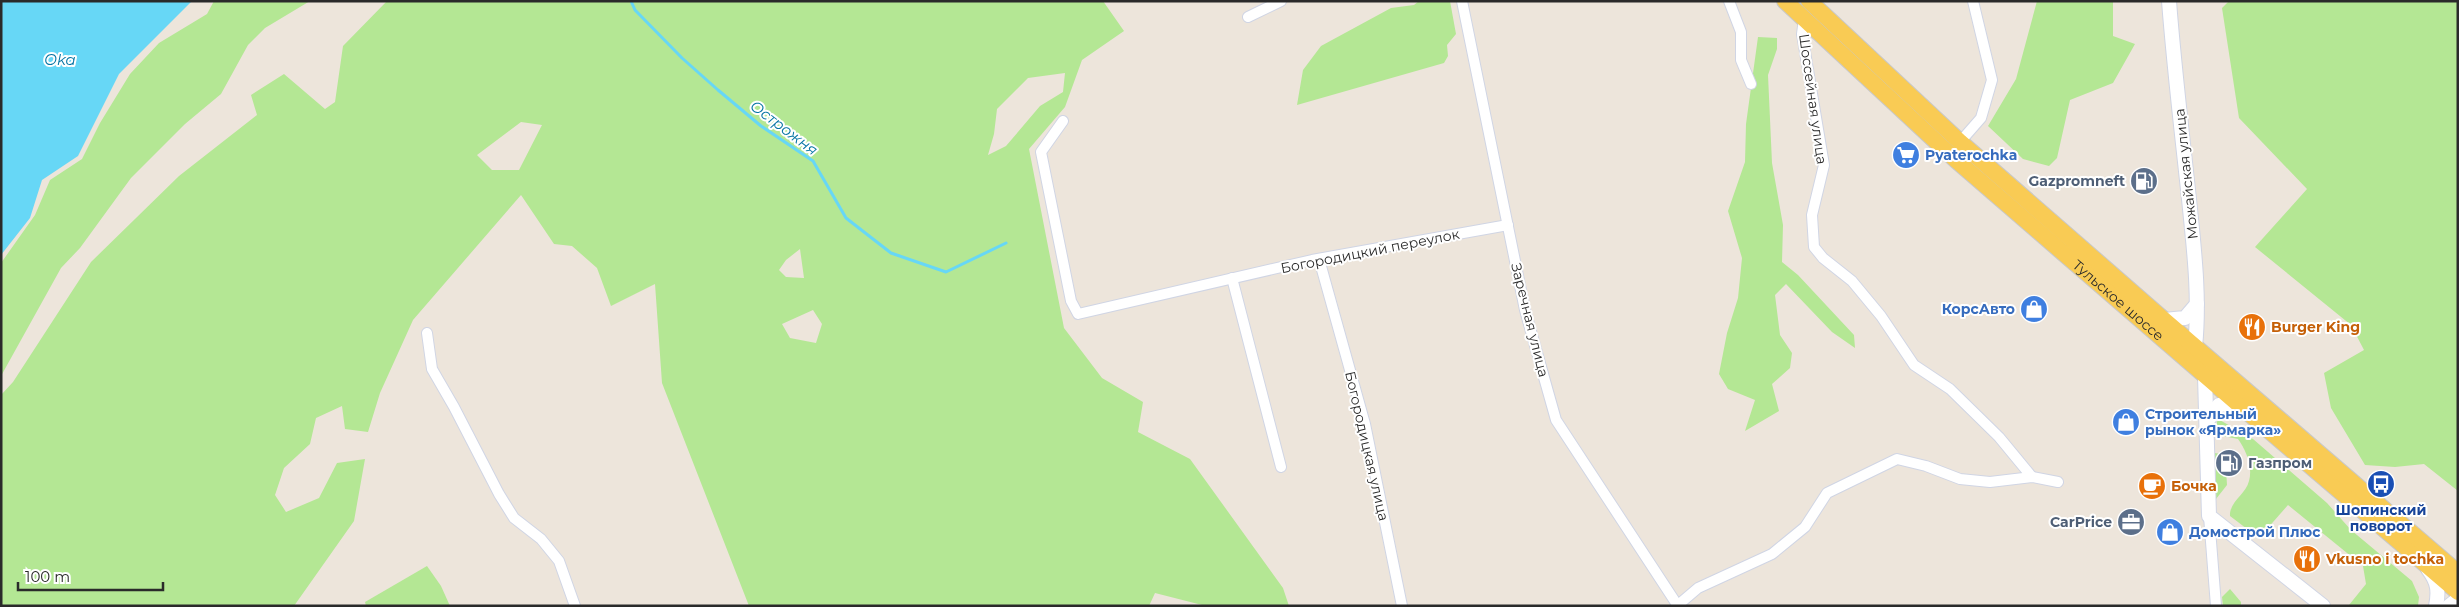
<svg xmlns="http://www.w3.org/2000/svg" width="2459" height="607" font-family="Montserrat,sans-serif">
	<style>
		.green { fill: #b4e794; fill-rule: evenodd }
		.water { fill: #67d7f6 }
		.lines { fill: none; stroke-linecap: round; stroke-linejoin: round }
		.stream { stroke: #67d7f6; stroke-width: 3 }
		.street-casing { stroke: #d0d5e4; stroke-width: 12 }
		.secondary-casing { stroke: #d0d5e4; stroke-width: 16 }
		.primary-casing { stroke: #c8c8c8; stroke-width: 18 }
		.street { stroke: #fff; stroke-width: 10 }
		.secondary { stroke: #fff; stroke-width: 14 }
		.primary { stroke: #f9cb54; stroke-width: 16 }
		.labels { text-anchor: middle; stroke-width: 4; stroke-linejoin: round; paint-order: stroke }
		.street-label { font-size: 14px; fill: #2a2a2a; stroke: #fff }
		.shop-label { font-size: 14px; font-weight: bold; fill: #366cbe; stroke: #fff; text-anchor: start }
		.service-label { font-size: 14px; font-weight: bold; fill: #4e5e75; stroke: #fff; text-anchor: end }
		.food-label { font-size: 14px; font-weight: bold; fill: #c56008; stroke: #fff; text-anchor: start }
		.transit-label { font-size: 14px; font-weight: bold; fill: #164399; stroke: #fff }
		.water-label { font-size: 15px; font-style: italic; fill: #0574a4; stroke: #fff }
	</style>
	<rect width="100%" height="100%" fill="#ede5db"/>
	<g class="green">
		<path d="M214,1H310L265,28L248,45L221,94L185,124L131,178L80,248L61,268L1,376V263L35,215L50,180L82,159L100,123L130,74L159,43L207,14Z"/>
		<path d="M387,1H1103L1124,31L1082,60L1065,107L1029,149L1064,328L1102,378L1143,402L1138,432L1190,459L1283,588L1289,606H1206L1155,593L1149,606H749L662,383L655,284L611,306L597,268L572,246L554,244L521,195L413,320L380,393L368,432L345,429L342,406L316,418L310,444L284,468L275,495L286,512L319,498L337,463L365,459L354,521L294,606H1V395L13,382L91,262L179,176L257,115L251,95L284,74L325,109L335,102L343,46ZM1065,73L1063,92L1040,106L1006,146L988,155L994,134L997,109L1028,78ZM521,122L542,125L519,170H492L477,155ZM800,249L804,278L786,277L779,270L786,260ZM813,310L822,324L816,343L790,338L782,324Z"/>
		<path d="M1419,1H1450L1456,34L1447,45L1448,56L1444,63L1297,105L1303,70L1321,46L1391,8L1414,5Z"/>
		<path d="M2037,1H2113V36L2135,44L2113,83L2070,100L2057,158L2049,166L2023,159L1988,126L2016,79Z"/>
		<path d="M2229,1H2458V491L2424,464L2395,467L2365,465L2331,408L2324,373L2364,350L2351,325L2255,247L2307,189L2239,118L2222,8Z"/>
		<path d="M1758,37L1777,38V49L1768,75L1772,163L1783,225L1782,262L1798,275L1854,335L1855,348L1832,332L1786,284L1775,295L1780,335L1792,353L1790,368L1772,384L1779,411L1745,431L1755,400L1728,389L1719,374L1727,333L1738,298L1742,258L1728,211L1745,162L1746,124Z"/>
		<path d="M2218,419L2253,439L2327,503L2351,530L2412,581L2419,597L2418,606L2349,605L2366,584L2363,566L2288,505L2259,538L2230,516C2229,502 2246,494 2249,481C2253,467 2246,450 2238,439L2213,434Z"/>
		<path d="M2215,453L2225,455L2227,485L2216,499Z"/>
		<path d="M427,566L441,586L450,606H366L365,602Z"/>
		<path d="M2230,589L2241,602V606H2223L2222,597Z"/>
	</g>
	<path class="water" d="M1,1H192L119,74L78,156L42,180L30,218L1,255Z"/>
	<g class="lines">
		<path class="stream" d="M631,1L635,10L682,58L718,90L761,126L813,161L846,218L891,253L946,272L1006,243"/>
		<g class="street-casing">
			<g id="street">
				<path d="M1462,1L1525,310L1556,420L1678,606"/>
				<path d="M1729,1L1741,32V60L1751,84"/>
				<path d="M1248,17L1281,1"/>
				<path d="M1804,19L1802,34L1824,165L1812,215L1814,247L1823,258L1852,281L1881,316L1914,365L1950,389L1999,437L2032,477"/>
				<path d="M1063,121L1041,152L1071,301L1078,314L1312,260L1508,225"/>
				<path d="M1960,142L1981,118L1992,80L1973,1"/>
				<path d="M1319,259L1365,424L1402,606"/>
				<path d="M1232,278L1281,467"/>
				<path d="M427,333L432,369L454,407L499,494L514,518L541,539L559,561L575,606"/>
				<path d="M2209,516L2216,606"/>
				<path d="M1678,605L1698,588L1772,554L1805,527L1827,493L1897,459L1926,466L1960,479L1990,482L2032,477L2058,482"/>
			</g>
		</g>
		<g class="secondary-casing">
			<g id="secondary">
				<path d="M2169,1C2174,67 2182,133 2189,199C2194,249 2200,298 2195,347"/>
				<path d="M2164,320L2185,318L2197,304"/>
				<path d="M2205,376L2209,516L2323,606"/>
				<path d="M2207,421L2219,405L2237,403"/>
				<path d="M2428,569C2438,582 2439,591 2436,606"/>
				<path d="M2449,606L2458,599"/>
			</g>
		</g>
		<g class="primary-casing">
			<g id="primary">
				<path id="s1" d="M1785,1L1956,160L2237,403L2458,592"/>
				<path d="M1809,1L1960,142L2164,320L2458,573"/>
			</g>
		</g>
		<use href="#street" class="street"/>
		<use href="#secondary" class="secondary"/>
		<use href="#primary" class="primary"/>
	</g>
	<defs>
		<g id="supermarket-disc" transform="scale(1.4375)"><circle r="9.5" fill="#3f7fe0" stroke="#fff"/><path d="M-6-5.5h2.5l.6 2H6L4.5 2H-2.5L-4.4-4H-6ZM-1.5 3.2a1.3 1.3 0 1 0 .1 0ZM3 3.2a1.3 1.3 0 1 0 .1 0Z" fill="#fff"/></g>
		<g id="fuel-disc" transform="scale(1.4375)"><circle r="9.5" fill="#5c6f8a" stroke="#fff"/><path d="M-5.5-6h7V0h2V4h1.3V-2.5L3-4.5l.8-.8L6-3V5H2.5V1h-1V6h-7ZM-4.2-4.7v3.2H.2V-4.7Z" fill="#fff"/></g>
		<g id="shop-disc" transform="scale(1.4375)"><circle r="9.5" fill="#3f7fe0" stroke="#fff"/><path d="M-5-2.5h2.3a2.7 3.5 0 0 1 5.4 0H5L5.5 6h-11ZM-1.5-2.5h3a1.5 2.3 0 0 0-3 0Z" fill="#fff"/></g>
		<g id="restaurant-disc" transform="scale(1.4375)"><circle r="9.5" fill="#e8710a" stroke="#fff"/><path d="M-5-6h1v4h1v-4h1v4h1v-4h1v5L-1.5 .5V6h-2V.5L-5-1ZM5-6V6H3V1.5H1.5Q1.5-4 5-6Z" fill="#fff"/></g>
		<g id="bus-disc" transform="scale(1.4375)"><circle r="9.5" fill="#1a4fb4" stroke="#fff"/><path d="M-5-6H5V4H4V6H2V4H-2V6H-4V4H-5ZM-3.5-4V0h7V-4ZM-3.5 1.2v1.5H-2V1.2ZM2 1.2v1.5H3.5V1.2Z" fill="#fff"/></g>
		<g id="cafe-disc" transform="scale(1.4375)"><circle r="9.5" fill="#e8710a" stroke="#fff"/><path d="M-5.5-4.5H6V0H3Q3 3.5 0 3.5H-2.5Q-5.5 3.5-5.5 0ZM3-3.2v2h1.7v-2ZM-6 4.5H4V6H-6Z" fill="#fff"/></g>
		<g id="office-disc" transform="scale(1.4375)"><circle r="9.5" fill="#5c6f8a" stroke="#fff"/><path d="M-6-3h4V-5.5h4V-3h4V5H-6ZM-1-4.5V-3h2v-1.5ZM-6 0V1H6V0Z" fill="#fff"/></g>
	</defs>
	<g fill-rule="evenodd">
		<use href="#supermarket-disc" x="1906" y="155"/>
		<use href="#fuel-disc" x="2144" y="181"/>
		<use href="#shop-disc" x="2034" y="309"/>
		<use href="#restaurant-disc" x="2252" y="327"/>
		<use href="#shop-disc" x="2126" y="422"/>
		<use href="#fuel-disc" x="2229" y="463"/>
		<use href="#bus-disc" x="2381" y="484"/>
		<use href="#cafe-disc" x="2152" y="486"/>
		<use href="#office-disc" x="2131" y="522"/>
		<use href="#shop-disc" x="2170" y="532"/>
		<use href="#restaurant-disc" x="2307" y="559"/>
	</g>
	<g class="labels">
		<g class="street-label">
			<text transform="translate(1813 99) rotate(82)" y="5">Шоссейная улица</text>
			<text transform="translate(2186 174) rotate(-96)" y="5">Можайская улица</text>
			<text transform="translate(1370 251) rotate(-11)" y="5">Богородицкий переулок</text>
			<text dy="5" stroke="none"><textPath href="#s1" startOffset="448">Тульское шоссе</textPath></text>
			<text transform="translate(1530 320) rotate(76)" y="5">Заречная улица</text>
			<text transform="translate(1367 446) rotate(77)" y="5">Богородицкая улица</text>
		</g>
		<g class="shop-label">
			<text x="1925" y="160">Pyaterochka</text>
			<text x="2015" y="314" text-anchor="end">КорсАвто</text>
			<text x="2145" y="419">Строительный<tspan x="2145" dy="16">рынок «Ярмарка»</tspan></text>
			<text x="2189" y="537">Домострой Плюс</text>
		</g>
		<g class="service-label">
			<text x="2125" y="186">Gazpromneft</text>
			<text x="2248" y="468" text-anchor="start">Газпром</text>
			<text x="2112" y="527">CarPrice</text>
		</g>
		<g class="food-label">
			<text x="2271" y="332">Burger King</text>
			<text x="2171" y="491">Бочка</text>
			<text x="2326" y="564">Vkusno i tochka</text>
		</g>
		<g class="transit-label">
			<text x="2381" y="515">Шопинский<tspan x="2381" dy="16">поворот</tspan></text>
		</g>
		<g class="water-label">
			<text x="60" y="65">Oka</text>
			<text transform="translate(784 128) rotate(37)" y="5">Острожня</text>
		</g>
	</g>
	<rect width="2459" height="607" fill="none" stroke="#2a2a2a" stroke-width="5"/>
	<path d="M18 582v8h145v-8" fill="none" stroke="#2a2a2a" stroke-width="2.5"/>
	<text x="25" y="582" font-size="15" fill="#2a2a2a" stroke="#ffffff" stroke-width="4" paint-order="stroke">100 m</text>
</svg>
